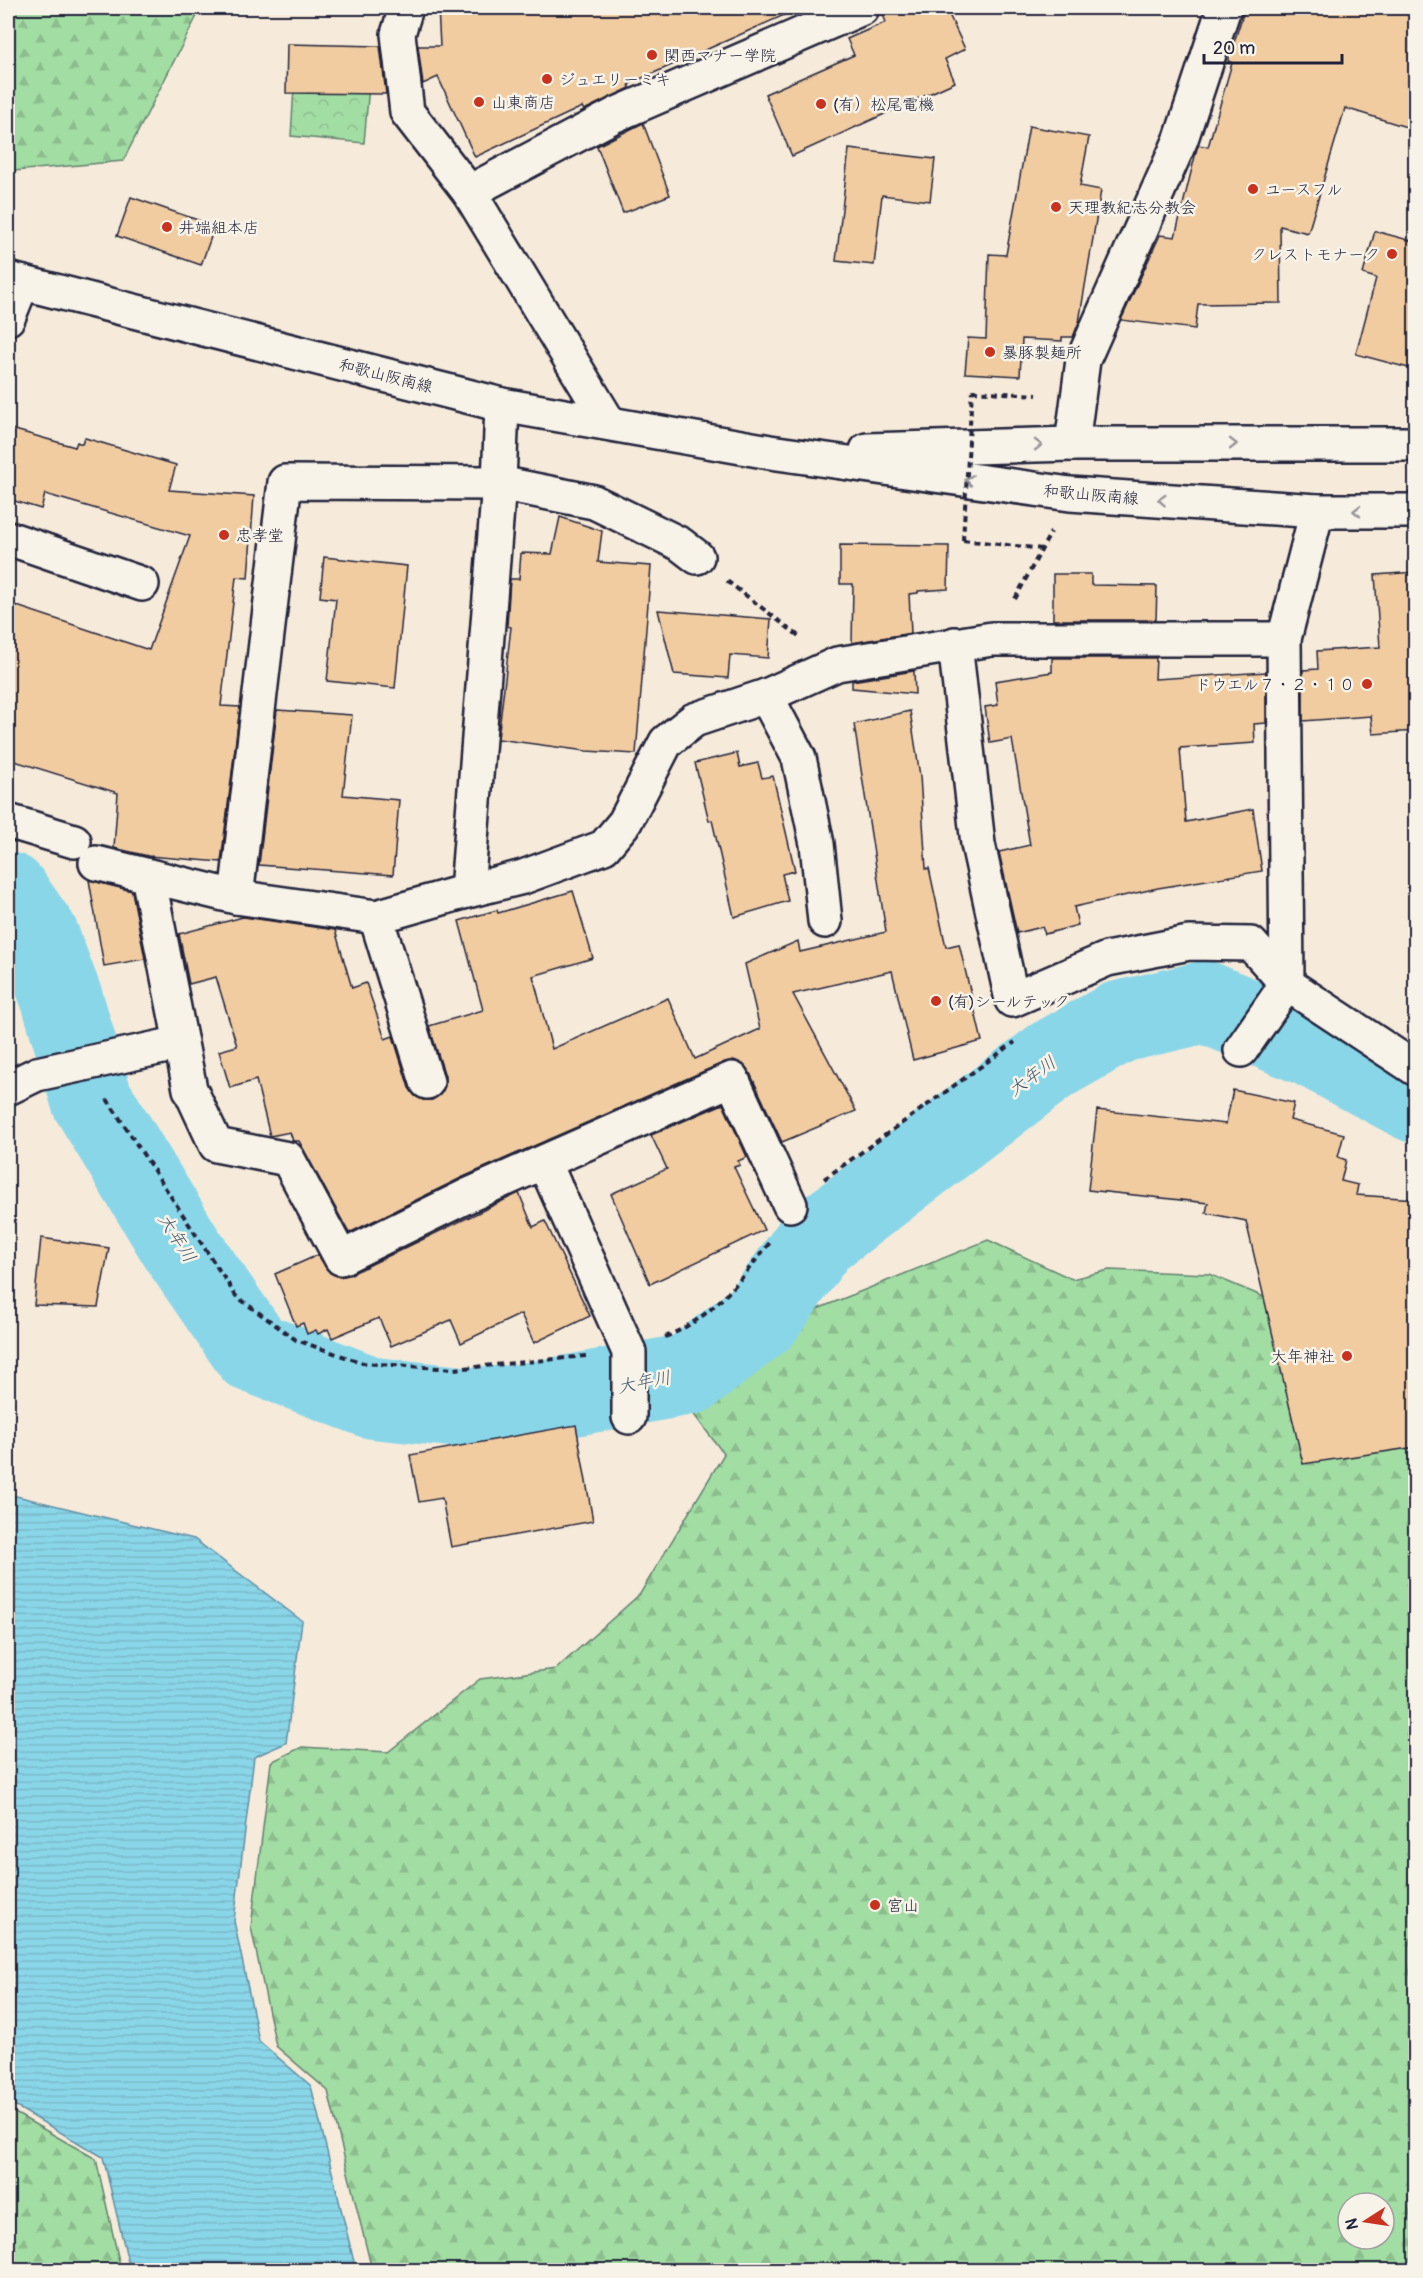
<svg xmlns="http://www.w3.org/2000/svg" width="1423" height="2278" font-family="Pangolin,'Klee One',sans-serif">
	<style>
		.forest { fill: url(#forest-firs); stroke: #62806f; stroke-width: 1.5; fill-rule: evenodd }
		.park { fill: url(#park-crowns); stroke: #62806f; stroke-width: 1.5 }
		.water { fill: url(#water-rules); stroke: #608ea3; stroke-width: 1.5 }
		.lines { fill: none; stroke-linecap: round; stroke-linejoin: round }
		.river { stroke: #8ad6e9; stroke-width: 82 }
		.building { fill: #f1cca1; stroke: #22223b; stroke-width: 1.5 }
		.street-casing { stroke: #22223b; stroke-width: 38 }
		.secondary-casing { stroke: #22223b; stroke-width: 38 }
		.path { stroke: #22223b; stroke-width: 4; stroke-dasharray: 6 4.5; stroke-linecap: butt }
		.street { stroke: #f7f3e8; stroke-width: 33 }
		.secondary { stroke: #f7f3e8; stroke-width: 33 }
		.path-bridge { stroke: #22223b; stroke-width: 4; stroke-dasharray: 6 4.5; stroke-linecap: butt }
		.oneway { stroke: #97959a }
		.poi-dot { fill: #c8321e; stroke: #f7f3e8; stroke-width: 2 }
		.labels { text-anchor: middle; stroke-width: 5; stroke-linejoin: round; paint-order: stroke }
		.poi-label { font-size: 16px; fill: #22223b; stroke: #f7f3e8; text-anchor: start }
		.street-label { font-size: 16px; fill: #22223b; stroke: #f7f3e8 }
		.water-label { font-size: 18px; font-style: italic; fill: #41586f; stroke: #f7f3e8 }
	</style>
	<defs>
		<pattern id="forest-firs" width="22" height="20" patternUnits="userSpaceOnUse" patternTransform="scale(1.5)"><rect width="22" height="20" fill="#a2dda3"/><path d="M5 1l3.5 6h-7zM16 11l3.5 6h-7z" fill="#8bbd8d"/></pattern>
		<pattern id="park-crowns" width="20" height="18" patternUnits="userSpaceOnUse" patternTransform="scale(1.5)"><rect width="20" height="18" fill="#a2dda3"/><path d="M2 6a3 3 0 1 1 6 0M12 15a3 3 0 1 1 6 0" fill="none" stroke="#8bbd8d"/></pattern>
		<pattern id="water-rules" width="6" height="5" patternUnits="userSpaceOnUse" patternTransform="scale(1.5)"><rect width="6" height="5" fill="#8ad6e9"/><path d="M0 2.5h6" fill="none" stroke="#77b7c9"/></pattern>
	</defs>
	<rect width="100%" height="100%" fill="#f6ebda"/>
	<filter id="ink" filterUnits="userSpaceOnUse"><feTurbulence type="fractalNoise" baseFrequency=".0167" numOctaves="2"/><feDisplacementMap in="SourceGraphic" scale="12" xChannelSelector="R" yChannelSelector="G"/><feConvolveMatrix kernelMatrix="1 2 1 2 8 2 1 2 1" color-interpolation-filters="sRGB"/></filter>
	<g filter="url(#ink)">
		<g class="forest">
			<path d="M8,8H201L123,161L14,171L8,168Z"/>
			<path d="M988,1240L1072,1279L1109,1270L1209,1274L1276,1302L1415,1421V2270H372L328,2091L276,2046L251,1927L271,1762L302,1747L388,1752L480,1679L556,1669L640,1594L724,1454L692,1412L810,1312ZM1348,2203H1384V2239H1348Z"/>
			<path d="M8,2109L96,2159L121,2270H8Z"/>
		</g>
		<path class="park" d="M369,86L364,143L291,136L294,87Z"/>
		<path class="water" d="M8,1494L194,1539L302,1621L286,1743L254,1757L234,1921L259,2041L311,2086L356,2270H130L103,2157L8,2102Z"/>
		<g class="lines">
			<path class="river" d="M8,893L38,936L62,999L92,1100L183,1250L253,1352L373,1398L471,1408L514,1406L690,1374L761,1318L816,1240L1052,1060L1119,1022L1205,1002L1313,1047L1416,1102"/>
		</g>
		<g class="building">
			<path d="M438,8H800L629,84L630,88L584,110L582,107L475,157L438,77L423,84L418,46H440Z"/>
			<path d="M880,8H946L965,49L945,59L955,82L792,156L765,94L854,55L847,39L886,22Z"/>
			<path d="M1245,8H1416V130L1345,108L1308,233L1280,226L1281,303L1198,304L1195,329L1121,320L1160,235L1175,237L1197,148L1199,145L1208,147L1232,63L1228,61Z"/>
			<path d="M287,44L380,46L386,94L286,93Z"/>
			<path d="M643,123L670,195L623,213L597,146Z"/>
			<path d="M1029,126L1089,137L1080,186L1101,190L1079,322L1073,337H1062V341L1022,339L1020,376L965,373L968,338L986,339L989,254L1006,255Z"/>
			<path d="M849,149L935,159L930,201L882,195L874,265L836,261Z"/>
			<path d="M131,197L215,226L201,265L117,236Z"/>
			<path d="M1375,231L1416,242V370L1356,354L1376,278L1363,274Z"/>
			<path d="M8,428L75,447L77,442L82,444L85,438L176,465L169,490L254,496L248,578L236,577L221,706L240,707L221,862L148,856L114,848L118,793L8,759V603L149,650L190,536L45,494L41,509L8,499Z"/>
			<path d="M560,517L602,531L598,562L651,566L636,754L586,751L498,739L511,627L507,626L510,579H519L521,553L552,554Z"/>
			<path d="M840,545L949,546L948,589L918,591V593L909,594L911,633L852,643L853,584H840Z"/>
			<path d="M324,557L407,566L395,688L327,681L336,599L320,597Z"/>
			<path d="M1416,572V731L1373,734L1371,716L1303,721V670L1318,669L1317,651L1380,647L1375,575Z"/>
			<path d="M1053,574H1091V585L1157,586L1156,620H1053Z"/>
			<path d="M658,610L771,619L768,658L730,655L728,678L674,674Z"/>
			<path d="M1052,658H1156L1155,679L1266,672V723L1254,724L1255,743L1180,748L1186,822L1253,809L1262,871L1158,888L1074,907L1078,925L1045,934L1042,927L1017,933L999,852L1030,845L1012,739L990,743L985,707L998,705L995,681L1052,672Z"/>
			<path d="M914,671L915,694L852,688V681Z"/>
			<path d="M277,710L352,715L343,795L399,800L393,875L259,865Z"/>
			<path d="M910,711L920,776L926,869L929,868L946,947L959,944L982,1041L913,1060L892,971L793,994L856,1111L782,1142L749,1071L743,1064L734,1060L725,1062L461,1178L349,1233L299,1141H293L290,1132L270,1136L256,1080L230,1088L219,1051L237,1046L216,977L189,984L179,934L243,917L335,930L352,988L366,983L385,1039L393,1036L409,1088L415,1096L423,1100H432L440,1095L445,1086V1076L429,1026L483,1010L459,921L497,910L498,913L573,891L593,958L533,976L552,1049L668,998L695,1059L760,1029L745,964L798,941L800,952L886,932L854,724Z"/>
			<path d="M737,753L740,767L758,763L762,778L773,776L795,871L782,874L788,901L734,917L712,820L709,821L695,763Z"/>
			<path d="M89,880L132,891L145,959L104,966Z"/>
			<path d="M1233,1090L1294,1103L1290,1120L1344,1134L1338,1157L1346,1160L1341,1181L1358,1185L1356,1195L1416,1199V1447L1303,1464L1246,1221L1206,1213L1208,1203L1088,1190L1097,1110L1226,1124Z"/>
			<path d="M723,1104L747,1157L738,1161L740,1165L734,1167L764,1230L650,1284L611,1194L667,1169L651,1135Z"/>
			<path d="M519,1193L533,1227L545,1221L590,1316L534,1343L521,1314L461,1343L451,1320L391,1346L379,1318L332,1338L328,1329L318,1334L316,1330L307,1334L303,1323L296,1326L275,1274L318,1255L330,1273L339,1277L349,1275Z"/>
			<path d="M41,1238L109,1248L98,1307L34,1305Z"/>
			<path d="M576,1425L593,1521L451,1547L442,1498L419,1502L410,1455Z"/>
		</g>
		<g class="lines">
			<g class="street-casing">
				<g id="street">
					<path d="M406,8L398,34L407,112L469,192L609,423"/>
					<path d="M469,192L615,115L862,8"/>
					<path d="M8,318L22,283"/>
					<path d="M1072,444L1083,360L1181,139L1224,8"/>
					<path d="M1317,511L1284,639L1287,984L1416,1069"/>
					<path d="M8,538L142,584"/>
					<path d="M955,644L978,844L1012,1000L1107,959L1189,943L1251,944L1287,984L1241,1050"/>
					<path d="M766,696L799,758L817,844L825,921"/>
					<path d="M8,821L74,841"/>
					<path d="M96,863L236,897L376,917L467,891L499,483L502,405"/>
					<path d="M148,876L190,1089L216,1145L288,1159L341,1258L469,1195L732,1079L790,1205"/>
					<path d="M467,891L523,877L604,847L625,822L666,742L694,720L766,696L837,664L992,639H1284"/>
					<path d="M236,897L285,482L499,483L594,502L680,544L697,557"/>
					<path d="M376,917L427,1082"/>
					<path d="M8,1088L37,1074L181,1043"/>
					<path d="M545,1164L629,1352V1417"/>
				</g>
			</g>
			<g class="secondary-casing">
				<g id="secondary">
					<path d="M8,279L502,405L770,452L1070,494L1317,511H1416"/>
					<path d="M867,450L1072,444H1416"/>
				</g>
			</g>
			<g class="path">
				<path d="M972,391L1037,395"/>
				<path d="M963,540L1043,549"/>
				<path d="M727,581L800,637"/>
				<path d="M1015,599L1051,532"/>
				<path d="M107,1099L236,1296L296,1340L363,1363L454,1369L586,1356"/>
				<path d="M824,1179L1015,1042"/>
				<path d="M665,1337C714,1317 740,1280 771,1241"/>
			</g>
			<use href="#street" class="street"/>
			<use href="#secondary" class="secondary"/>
			<path class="path-bridge" d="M963,540L972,391"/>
		</g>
		<defs><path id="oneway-chevron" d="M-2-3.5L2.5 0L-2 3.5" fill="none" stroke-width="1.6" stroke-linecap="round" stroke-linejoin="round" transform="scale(1.5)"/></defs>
		<g class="oneway">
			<use href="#oneway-chevron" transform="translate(1233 444)"/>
			<use href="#oneway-chevron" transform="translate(1038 445) rotate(-1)"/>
			<use href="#oneway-chevron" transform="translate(969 480) rotate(-172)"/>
			<use href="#oneway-chevron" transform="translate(1162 500) rotate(-176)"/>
			<use href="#oneway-chevron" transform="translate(1357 511) rotate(-180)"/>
		</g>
	</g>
	<g class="poi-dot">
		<circle cx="652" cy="55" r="6"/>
		<circle cx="547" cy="79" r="6"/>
		<circle cx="479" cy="102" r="6"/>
		<circle cx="821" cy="104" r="6"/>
		<circle cx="1253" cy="189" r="6"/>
		<circle cx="1056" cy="207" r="6"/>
		<circle cx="167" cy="227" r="6"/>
		<circle cx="1392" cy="254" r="6"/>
		<circle cx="990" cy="352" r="6"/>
		<circle cx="224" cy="535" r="6"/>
		<circle cx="1367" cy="684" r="6"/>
		<circle cx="936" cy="1001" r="6"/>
		<circle cx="1347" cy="1356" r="6"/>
		<circle cx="875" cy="1905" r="6"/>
	</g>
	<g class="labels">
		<g class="poi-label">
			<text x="664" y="61">関西マナー学院</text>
			<text x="559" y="85">ジュエリーミキ</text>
			<text x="491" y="108">山東商店</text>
			<text x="833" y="110">(有）松尾電機</text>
			<text x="1265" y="195">ユースフル</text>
			<text x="1068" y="213">天理教紀志分教会</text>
			<text x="179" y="233">井端組本店</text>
			<text x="1380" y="260" text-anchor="end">クレストモナーク</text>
			<text x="1002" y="358">暴豚製麺所</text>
			<text x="236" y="541">忠孝堂</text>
			<text x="1355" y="690" text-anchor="end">ドウエル７・２・１０</text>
			<text x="948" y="1007">(有)シールテック</text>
			<text x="1335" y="1362" text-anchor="end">大年神社</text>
			<text x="887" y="1911">宮山</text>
		</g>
		<g class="street-label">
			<text transform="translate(386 375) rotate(14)" y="6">和歌山阪南線</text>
			<text transform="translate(1091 494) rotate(5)" y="6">和歌山阪南線</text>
		</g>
		<g class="water-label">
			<text transform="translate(1032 1076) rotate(-36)" y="6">大年川</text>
			<text transform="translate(177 1238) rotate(58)" y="6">大年川</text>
			<text transform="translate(644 1382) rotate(-11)" y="6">大年川</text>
		</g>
	</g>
	<rect width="1423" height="2278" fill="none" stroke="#f7f3e8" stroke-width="30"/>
	<rect x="15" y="15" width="1393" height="2248" fill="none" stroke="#22223b" stroke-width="2" filter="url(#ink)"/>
	<g transform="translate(1366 2221) rotate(258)"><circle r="28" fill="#f7f3e8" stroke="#a29fa3" stroke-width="1.5"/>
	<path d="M0-4.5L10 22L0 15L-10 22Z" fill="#c8321e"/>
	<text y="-9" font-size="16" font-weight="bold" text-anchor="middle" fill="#22223b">N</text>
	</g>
	<path d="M1204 54v9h138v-9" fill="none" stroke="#22223b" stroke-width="3"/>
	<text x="1213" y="54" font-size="18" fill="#22223b" stroke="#f7f3e8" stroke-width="4.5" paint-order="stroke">20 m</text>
</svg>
